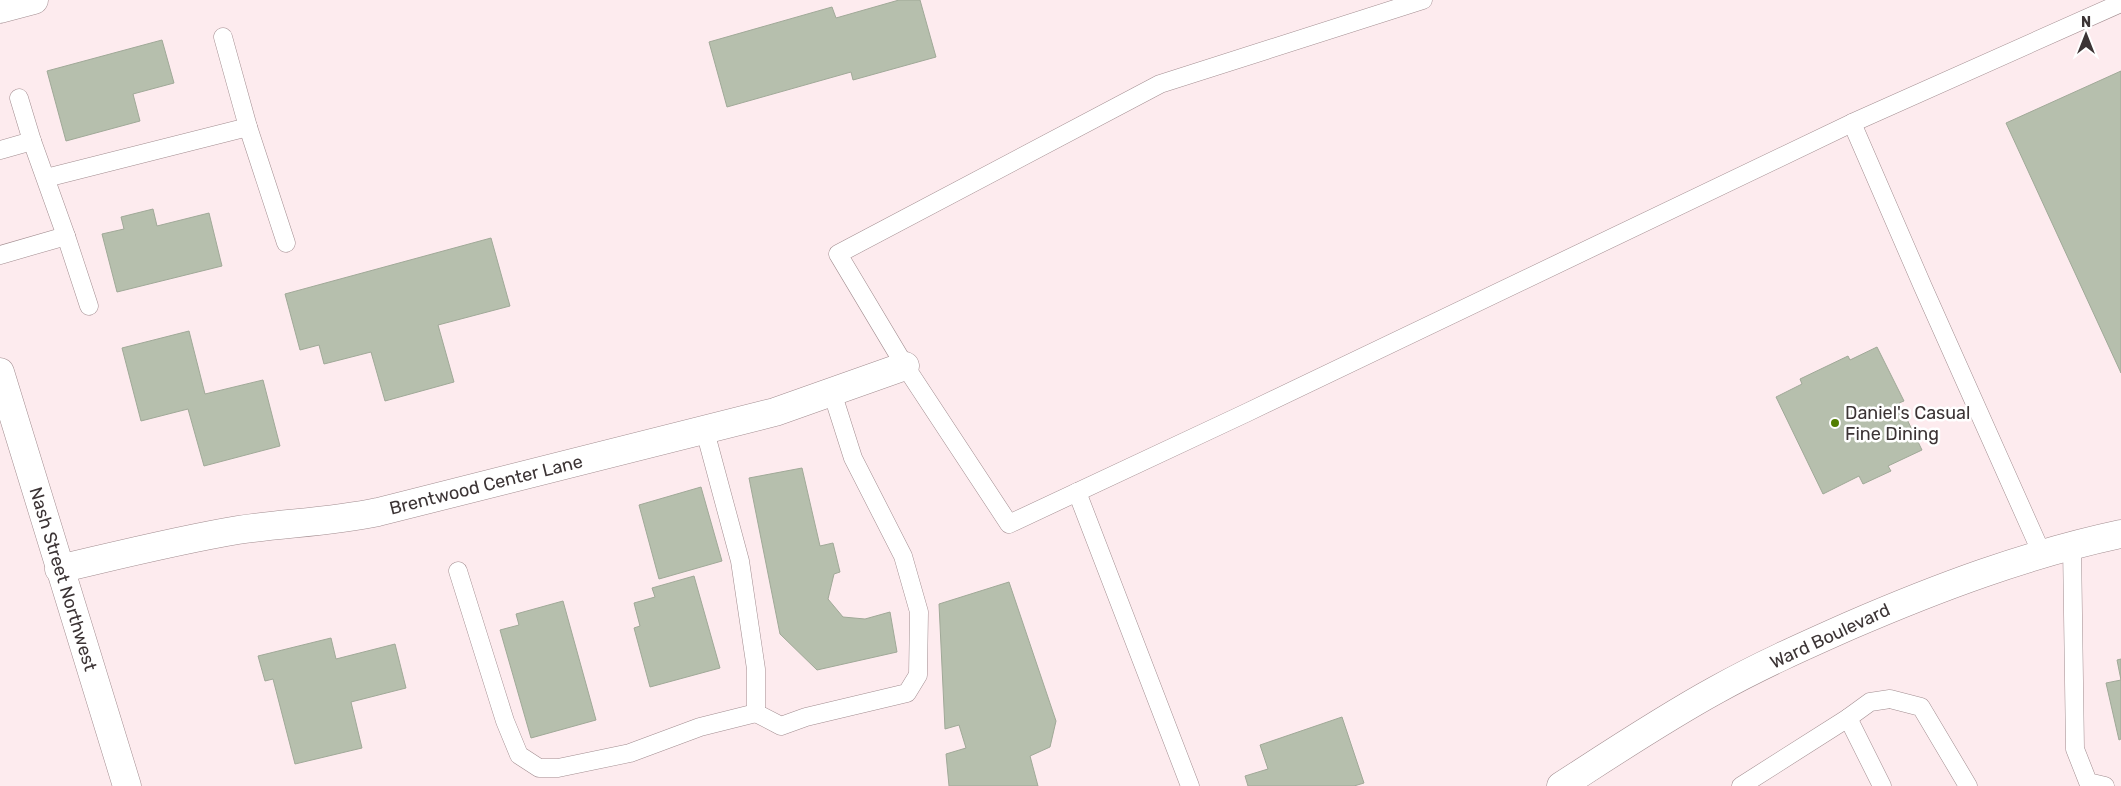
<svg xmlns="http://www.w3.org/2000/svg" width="2121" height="786" font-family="Rubik,sans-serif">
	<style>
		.building { fill: #b6bfad; stroke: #a0a998 }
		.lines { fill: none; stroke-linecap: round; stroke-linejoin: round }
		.lane-casing { stroke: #a28d90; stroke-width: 19 }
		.street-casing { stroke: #a28d90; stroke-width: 29 }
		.secondary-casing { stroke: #a28d90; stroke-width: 29 }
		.lane { stroke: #fff; stroke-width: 18 }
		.street { stroke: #fff; stroke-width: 28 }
		.secondary { stroke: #fff; stroke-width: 28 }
		.poi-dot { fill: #527e01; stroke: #fff; stroke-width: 2 }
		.labels { text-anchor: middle; stroke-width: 5; stroke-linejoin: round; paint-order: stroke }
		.poi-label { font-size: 18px; fill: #3c3435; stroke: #fff; text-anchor: start }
		.street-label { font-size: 18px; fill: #3c3435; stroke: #fff }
	</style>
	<rect width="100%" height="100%" fill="#fdebee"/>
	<g class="building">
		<path d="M899,0H920L936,57L853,80L851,72L727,107L709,42L832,7L836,18Z"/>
		<path d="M162,40L174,83L133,94L140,121L66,141L47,71Z"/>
		<path d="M2121,71V373L2006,123Z"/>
		<path d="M153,209L157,226L209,213L222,266L117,292L102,234L124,229L121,217Z"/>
		<path d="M491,238L510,306L438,325L454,382L385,401L371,352L324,364L319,345L300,350L285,294Z"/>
		<path d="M189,331L205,394L263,380L280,446L204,466L188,409L141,421L122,348Z"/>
		<path d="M1877,347L1904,401L1899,403L1922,450L1888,466L1891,471L1863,484L1859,476L1823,494L1776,397L1802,384L1800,379L1848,356L1850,360Z"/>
		<path d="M802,468L820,546L833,543L840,572L834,574L828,599L843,617L865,619L890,612L897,652L817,670L780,634L749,478Z"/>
		<path d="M701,487L722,561L659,579L639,505Z"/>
		<path d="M694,576L720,668L650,687L634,628L640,626L634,603L655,597L652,588Z"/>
		<path d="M1009,582L1056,721L1050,747L1030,756L1038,786H949L946,754L966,748L959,725L945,729L939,604Z"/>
		<path d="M563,601L596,720L531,738L500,630L519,625L516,614Z"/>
		<path d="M331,638L336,659L395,644L406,688L351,702L362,748L295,764L273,679L265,681L258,656Z"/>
		<path d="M2121,659V739L2119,740L2106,683L2121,680L2117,660Z"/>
		<path d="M1342,717L1364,783L1354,786H1248L1245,776L1268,769L1260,745Z"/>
	</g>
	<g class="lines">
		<g class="lane-casing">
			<g id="lane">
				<path d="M1423,0L1160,84L838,254L905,366L1009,524L1246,413L1852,123L2121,3"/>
				<path d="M1852,123L1923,287L2042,554"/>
				<path d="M248,127L286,243"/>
				<path d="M0,150L32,141"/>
				<path d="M46,178L248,127L223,37"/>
				<path d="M66,236L89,306"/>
				<path d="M0,255L66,236L32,141L19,98"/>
				<path d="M1077,492L1190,786"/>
				<path d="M2072,546L2075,749L2088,782L2105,786"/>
				<path d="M458,571L505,721L519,755L539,768H558L630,753L700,727L756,713V669L740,561L705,431"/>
				<path d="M756,713L781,726L806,717L907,693L918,675L919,612L903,556L853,458L832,392"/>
				<path d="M1848,718L1870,702L1890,699L1921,707L1968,786"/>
				<path d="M1741,786L1848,718L1882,786"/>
			</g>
		</g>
		<g class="street-casing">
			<g id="street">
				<path d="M0,9L34,0"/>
				<path d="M59,569C119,555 178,540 238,530C285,523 331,522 378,512L775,412L905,366"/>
			</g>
		</g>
		<g class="secondary-casing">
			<g id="secondary">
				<path d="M0,372L127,786"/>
				<path d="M1561,786C1612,753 1663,719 1716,690C1759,666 1804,646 1849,626C1937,588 2027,554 2121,534"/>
			</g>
		</g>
		<use href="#lane" class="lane"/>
		<use href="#street" class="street"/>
		<use href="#secondary" class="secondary"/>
	</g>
	<circle class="poi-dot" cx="1835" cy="423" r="5"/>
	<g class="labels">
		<g class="poi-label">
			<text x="1845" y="419">Daniel's Casual<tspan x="1845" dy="21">Fine Dining</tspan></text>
		</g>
		<g class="street-label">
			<text transform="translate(486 485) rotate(-14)" y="6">Brentwood Center Lane</text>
			<text transform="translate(63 579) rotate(73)" y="6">Nash Street Northwest</text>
			<text transform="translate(1830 636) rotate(-25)" y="6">Ward Boulevard</text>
		</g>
	</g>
	<g transform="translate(2086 35)" stroke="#ffffff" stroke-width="4" paint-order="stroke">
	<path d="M0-4L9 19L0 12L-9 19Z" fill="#3c3435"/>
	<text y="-8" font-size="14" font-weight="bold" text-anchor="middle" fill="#3c3435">N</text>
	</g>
</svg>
